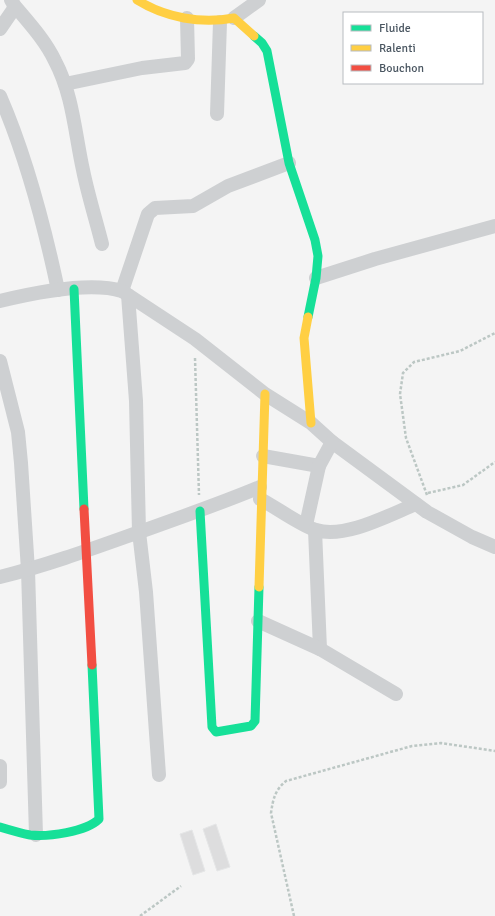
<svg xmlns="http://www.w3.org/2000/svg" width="495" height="916" font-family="Signika,sans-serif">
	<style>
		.building { fill: #ddddde; stroke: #e5e6e7 }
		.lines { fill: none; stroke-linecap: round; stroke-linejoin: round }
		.path { stroke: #bcc7c4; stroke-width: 2.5; stroke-dasharray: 3 2; stroke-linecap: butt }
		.street { stroke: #ced0d2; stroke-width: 14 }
		.fast { stroke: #16e098; stroke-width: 9 }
		.slow { stroke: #ffcf43; stroke-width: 9 }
		.jam { stroke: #f24e42; stroke-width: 9 }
	</style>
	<rect width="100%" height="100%" fill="#f4f4f4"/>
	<g class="building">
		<path d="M216,824L230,867L217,871L203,829Z"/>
		<path d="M192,830L205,871L193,875L180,834Z"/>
	</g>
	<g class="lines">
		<g class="path">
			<path d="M195,358L199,495"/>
			<path d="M428,493L463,485L495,462"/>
			<path d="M427,495L406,438L400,394L403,373L414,362L460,351L495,333"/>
			<path d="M140,916L181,886"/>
			<path d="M294,916L271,813C273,799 275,790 286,781L412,746L441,743L495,751"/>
		</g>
		<g class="street">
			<path d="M14,5C29,23 45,40 55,61C73,95 75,134 83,170C88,195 96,220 102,244"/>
			<path d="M234,18L259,0"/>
			<path d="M0,29L13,10L14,5L11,0"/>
			<path d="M65,84L142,68L185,63L188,59L187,18"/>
			<path d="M0,96C27,158 44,224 58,290"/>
			<path d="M217,114L220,22"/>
			<path d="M316,278L375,259L495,226"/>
			<path d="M122,291L148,214L155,208L193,206L228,186L289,163"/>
			<path d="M128,295L136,401L139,532L146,592L159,775"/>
			<path d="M0,301C33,293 89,281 122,291L195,339L265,394L311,423L332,442L427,512L472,537L495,547"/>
			<path d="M0,361L18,432L21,463L28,570L36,835"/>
			<path d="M263,456L319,466L332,442"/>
			<path d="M260,499C274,506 303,527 316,530C345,539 389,515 416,504"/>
			<path d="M306,525L319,466"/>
			<path d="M315,530L320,649"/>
			<path d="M0,577C44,566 86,551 128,536C173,520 217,505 260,487"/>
			<path d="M258,621L320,649L396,694"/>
			<path d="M0,766V782"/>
		</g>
		<g class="fast">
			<path d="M254,36L262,43L267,51L289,163L315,240L318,256L316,278L308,317"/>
			<path d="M74,289L84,509"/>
			<path d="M200,511L212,727L216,732L251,726L255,721L259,587"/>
			<path d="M0,827C10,830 20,833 30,835C48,837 86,832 99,819L92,665"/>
		</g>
		<g class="slow">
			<path d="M137,0C166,18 201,24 234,18L254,36"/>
			<path d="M308,317L304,338L311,423"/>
			<path d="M259,587L265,394"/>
		</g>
		<path class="jam" d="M84,509L92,665"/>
	</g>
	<rect x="343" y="12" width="140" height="72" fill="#ffffff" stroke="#b7bbc0"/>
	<rect x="351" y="25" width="20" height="6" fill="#16e098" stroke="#b7bbc0"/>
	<text x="379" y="32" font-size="12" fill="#4a5661">Fluide</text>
	<rect x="351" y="45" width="20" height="6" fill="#ffcf43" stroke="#b7bbc0"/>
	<text x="379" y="52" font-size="12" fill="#4a5661">Ralenti</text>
	<rect x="351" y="65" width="20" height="6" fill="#f24e42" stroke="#b7bbc0"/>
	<text x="379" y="72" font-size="12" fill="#4a5661">Bouchon</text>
</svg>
